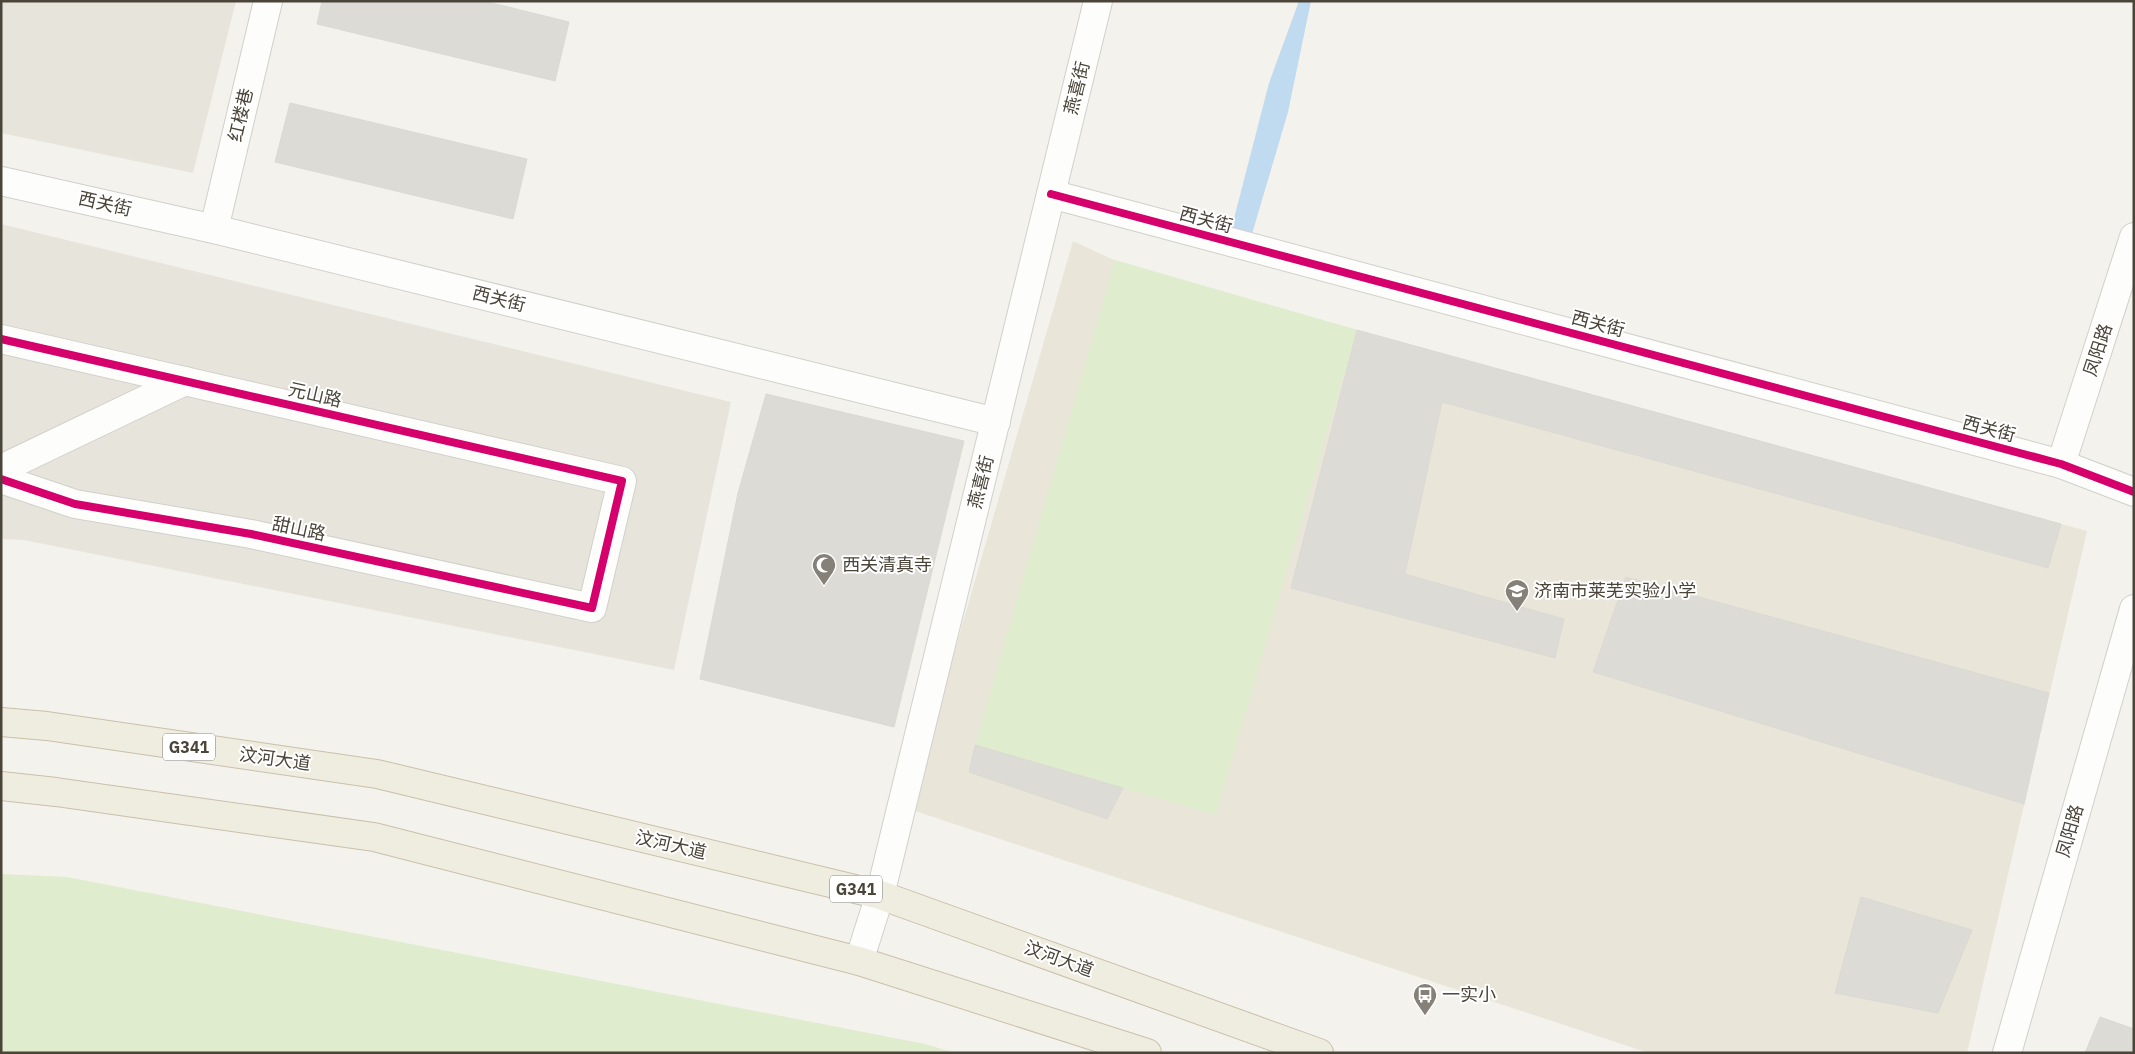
<svg xmlns="http://www.w3.org/2000/svg" width="2135" height="1054" font-family="'IBM Plex Sans','Noto Sans SC',sans-serif">
	<style>
		.residential { fill: #e7e4db }
		.education { fill: #e9e5d9 }
		.green { fill: #dfecce }
		.water { fill: #c0daef }
		.building { fill: #dddbd6; stroke: #dbd9d3 }
		.lines { fill: none; stroke-linecap: round; stroke-linejoin: round }
		.minor-casing { stroke: #d1d0cb; stroke-width: 30 }
		.tertiary-casing { stroke: #d1d0cb; stroke-width: 30 }
		.trunk-casing { stroke: #cac0a9; stroke-width: 30 }
		.minor { stroke: #fdfdfc; stroke-width: 28 }
		.tertiary { stroke: #fdfdfc; stroke-width: 28 }
		.trunk { stroke: #efece0; stroke-width: 28 }
		.cycleway-casing { stroke: #fff; stroke-width: 11 }
		.cycleway { stroke: #d6006c; stroke-width: 8 }
		.labels { text-anchor: middle; stroke-width: 4; stroke-linejoin: round; paint-order: stroke }
		.shield { fill: #fff; stroke: #807c74; stroke-width: 1 }
		.shield-label { font-size: 16px; font-weight: bold; fill: #4a4439 }
		.street-label { font-size: 18px; fill: #4a4439; stroke: #fff }
		.poi-label { font-size: 18px; fill: #4a4439; stroke: #fff; text-anchor: start }
	</style>
	<rect width="100%" height="100%" fill="#f3f2ed"/>
	<g class="residential">
		<path d="M1,1H236L193,173L1,133Z"/>
		<path d="M1,224L731,402L674,670L24,540L1,539Z"/>
	</g>
	<path class="education" d="M1073,241L1116,261L1357,330L2087,531L1967,1053H1649L909,809Z"/>
	<g class="green">
		<path d="M1115,260L1357,330L1216,815L975,745Z"/>
		<path d="M1,874L67,877L925,1044L955,1053H1Z"/>
	</g>
	<path class="water" d="M1299,1H1311L1288,112L1249,244L1229,238L1269,83Z"/>
	<g class="building">
		<path d="M322,1H484L569,22L555,81L317,24Z"/>
		<path d="M290,103L527,159L513,219L275,162Z"/>
		<path d="M1357,330L2061,524L2048,568L1442,402L1405,574L1564,619L1555,658L1291,588Z"/>
		<path d="M766,394L964,441L894,727L700,679L738,493Z"/>
		<path d="M1626,577L2049,693L2024,804L1593,672Z"/>
		<path d="M975,745L1123,788L1107,819L969,772Z"/>
		<path d="M1861,897L1972,930L1938,1013L1835,993Z"/>
		<path d="M2100,1017L2134,1029V1053H2085Z"/>
	</g>
	<g class="lines">
		<g class="minor-casing">
			<g id="minor">
				<path d="M1,339L622,481L592,608L251,534L75,504L1,479"/>
				<path d="M1,469L185,381"/>
			</g>
		</g>
		<g class="tertiary-casing">
			<g id="tertiary">
				<path d="M1,181L214,229L996,422"/>
				<path d="M1051,194L2061,464L2134,492"/>
				<path d="M214,229L268,1"/>
				<path d="M2061,464L2134,237"/>
				<path d="M859,961L880,895L1098,1"/>
				<path d="M2007,1053L2134,609"/>
			</g>
		</g>
		<g class="trunk-casing">
			<g id="trunk">
				<path d="M1,722L47,726L377,774L880,895L1319,1053"/>
				<path d="M1,786L56,792L374,837L859,961L1147,1053"/>
			</g>
		</g>
		<use href="#minor" class="minor"/>
		<use href="#tertiary" class="tertiary"/>
		<use href="#trunk" class="trunk"/>
		<g class="cycleway-casing">
			<g id="cycleway">
				<path d="M1051,194L2061,464L2134,492"/>
				<path d="M1,339L622,481L592,608L251,534L75,504L1,479"/>
			</g>
		</g>
		<use href="#cycleway" class="cycleway"/>
	</g>
	<defs>
		<g id="mosque-pin" transform="scale(1.25)"><path d="M0 17L-7.5 6A9.5 9.5 0 1 1 7.5 6Z" fill="#858178" stroke="#fff"/><path d="M3.5-4.9A6 6 0 1 0 3.5 4.9A5 5 0 1 1 3.5-4.9Z" fill="#fff"/></g>
		<g id="school-pin" transform="scale(1.25)"><path d="M0 17L-7.5 6A9.5 9.5 0 1 1 7.5 6Z" fill="#858178" stroke="#fff"/><path d="M0-5L7-2L0 1L-7-2ZM-4 1L0 2.5L4 1V4Q0 6-4 4Z" fill="#fff"/></g>
		<g id="bus-pin" transform="scale(1.25)"><path d="M0 17L-7.5 6A9.5 9.5 0 1 1 7.5 6Z" fill="#858178" stroke="#fff"/><path d="M-5-6H5V4H4V6H2V4H-2V6H-4V4H-5ZM-3.5-4V0h7V-4ZM-3.5 1.2v1.5H-2V1.2ZM2 1.2v1.5H3.5V1.2Z" fill="#fff"/></g>
	</defs>
	<g fill-rule="evenodd">
		<use href="#mosque-pin" x="824" y="565"/>
		<use href="#school-pin" x="1517" y="591"/>
		<use href="#bus-pin" x="1425" y="995"/>
	</g>
	<g class="labels">
		<g class="shield">
			<rect x="163" y="733.5" width="52" height="27" rx="4"/>
			<rect x="830" y="875.5" width="52" height="27" rx="4"/>
		</g>
		<g class="shield-label">
			<text x="189" y="753">G341</text>
			<text x="856" y="895">G341</text>
		</g>
		<g class="street-label">
			<text transform="translate(1077 88) rotate(-76)" y="6">燕喜街</text>
			<text transform="translate(241 115) rotate(-77)" y="6">红楼巷</text>
			<text transform="translate(105 204) rotate(13)" y="6">西关街</text>
			<text transform="translate(1206 220) rotate(15)" y="6">西关街</text>
			<text transform="translate(499 299) rotate(14)" y="6">西关街</text>
			<text transform="translate(1598 324) rotate(15)" y="6">西关街</text>
			<text transform="translate(2098 350) rotate(-72)" y="6">凤阳路</text>
			<text transform="translate(315 395) rotate(13)" y="6">元山路</text>
			<text transform="translate(1989 429) rotate(15)" y="6">西关街</text>
			<text transform="translate(981 482) rotate(-76)" y="6">燕喜街</text>
			<text transform="translate(299 529) rotate(12)" y="6">甜山路</text>
			<text transform="translate(275 759) rotate(8)" y="6">汶河大道</text>
			<text transform="translate(2070 831) rotate(-74)" y="6">凤阳路</text>
			<text transform="translate(671 845) rotate(13)" y="6">汶河大道</text>
			<text transform="translate(1059 959) rotate(20)" y="6">汶河大道</text>
		</g>
		<g class="poi-label">
			<text x="842" y="571">西关清真寺</text>
			<text x="1534" y="597">济南市莱芜实验小学</text>
			<text x="1442" y="1001">一实小</text>
		</g>
	</g>
	<rect width="2135" height="1054" fill="none" stroke="#4a4439" stroke-width="5"/>
</svg>
